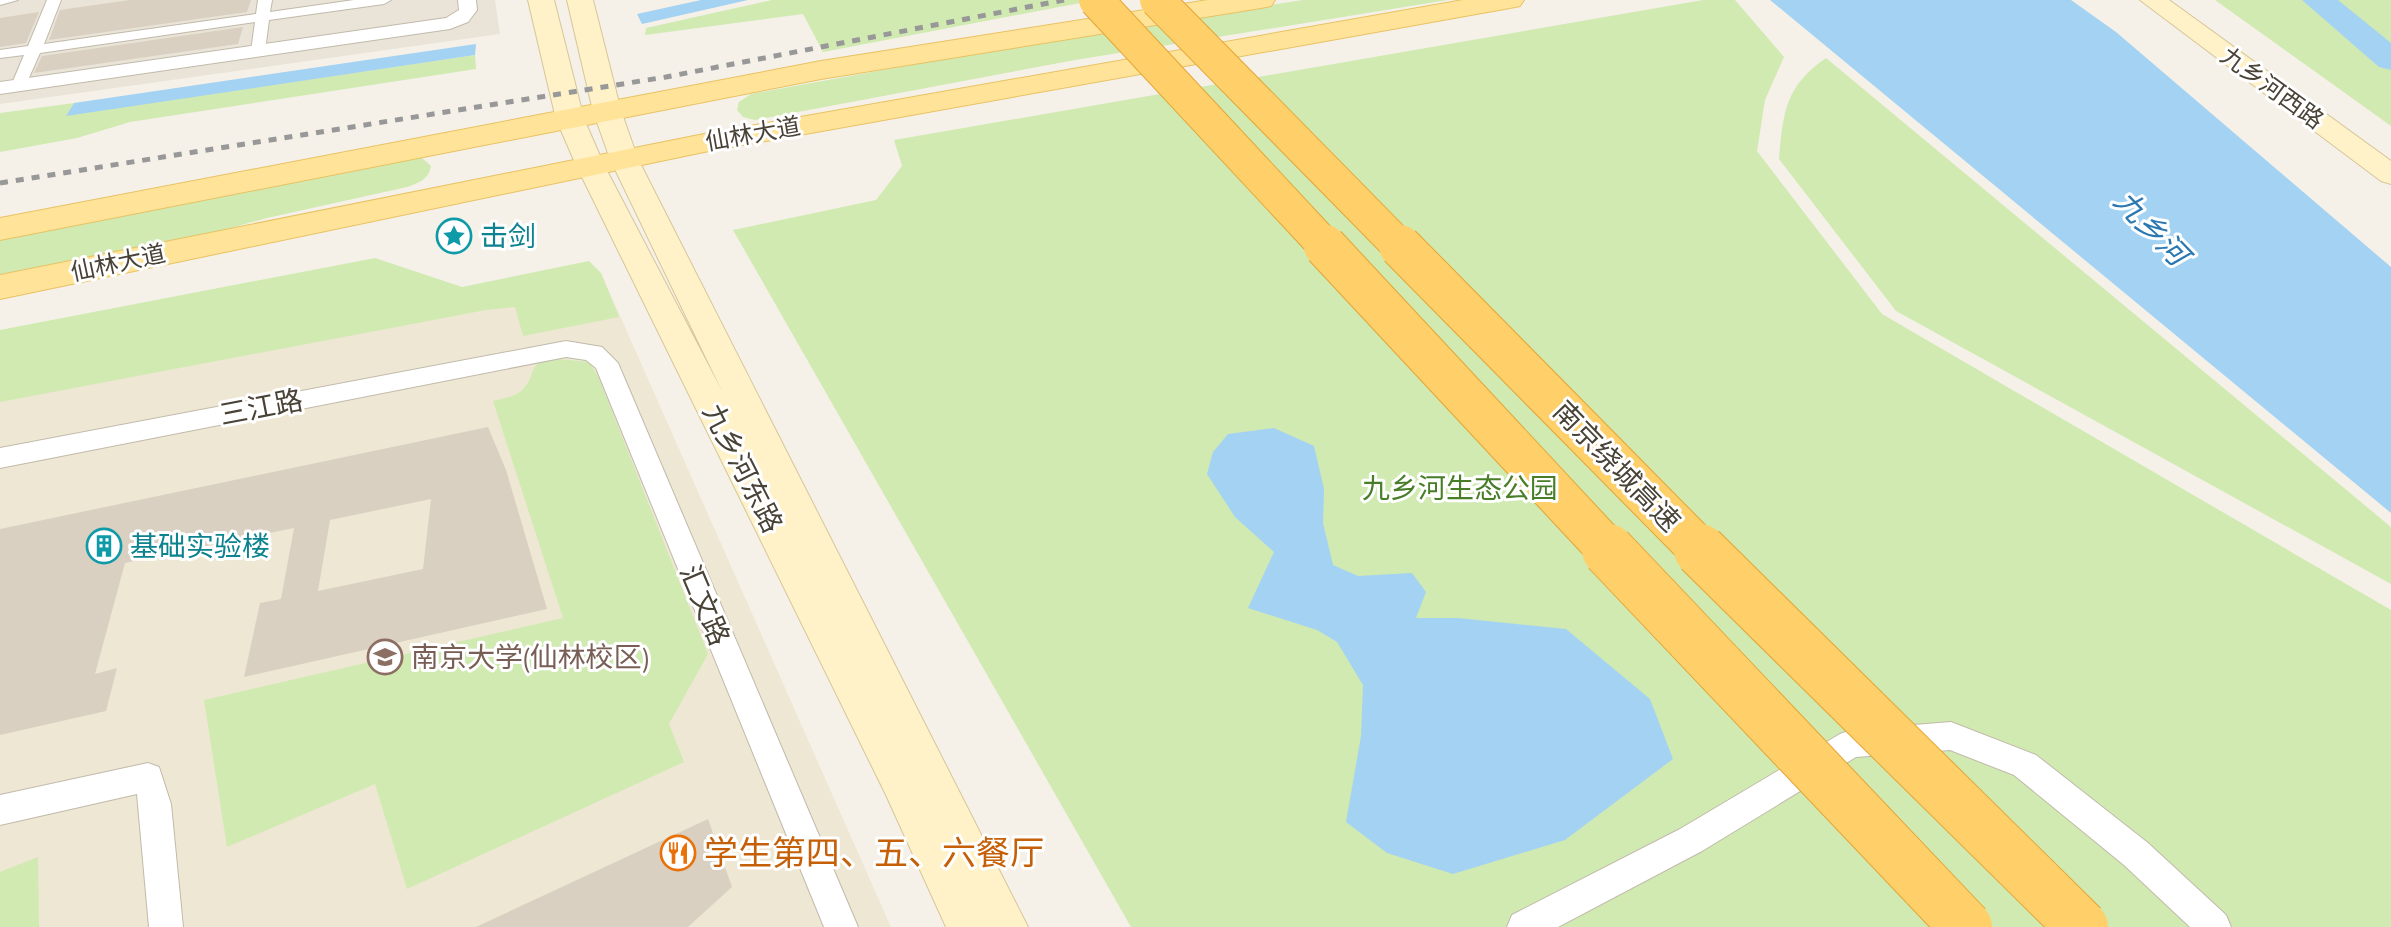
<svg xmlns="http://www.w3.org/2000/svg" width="2391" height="927" font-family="'PT Sans Narrow','Noto Sans SC',sans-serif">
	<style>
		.residential { fill: #e9e4d7 }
		.education { fill: #eee7d3 }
		.green { fill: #d0eab1 }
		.water { fill: #a4d2f3 }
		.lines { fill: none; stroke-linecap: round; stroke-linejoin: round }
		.river { fill: #a4d2f3; fill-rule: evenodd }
		.building { fill: #dad0c1; fill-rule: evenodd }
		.pedestrian-casing { stroke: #c1baab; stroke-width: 2 }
		.minor-casing { stroke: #c1baab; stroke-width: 2 }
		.secondary-casing { stroke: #d6c698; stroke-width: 2 }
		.primary-casing { stroke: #e8c264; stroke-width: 2 }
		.pedestrian { fill: #fff; fill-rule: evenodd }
		.minor { fill: #fff; fill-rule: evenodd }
		.secondary { fill: #fff2c9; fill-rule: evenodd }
		.primary { fill: #ffe398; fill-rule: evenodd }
		.rail { stroke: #989898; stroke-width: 5; stroke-dasharray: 8 8; stroke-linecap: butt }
		.motorway-bridge-far2-casing { stroke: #e3a535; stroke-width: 36; stroke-linecap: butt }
		.motorway-bridge-far1-casing { stroke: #e3a535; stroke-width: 44; stroke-linecap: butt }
		.motorway-bridge-casing { stroke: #e3a535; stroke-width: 54; stroke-linecap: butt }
		.motorway-bridge-far2 { stroke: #ffcf6a; stroke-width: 34 }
		.motorway-bridge-far1 { stroke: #ffcf6a; stroke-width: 42 }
		.motorway-bridge { stroke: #ffcf6a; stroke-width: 52 }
		.labels { text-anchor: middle; stroke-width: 6; stroke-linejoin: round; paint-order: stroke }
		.far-street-label { font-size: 24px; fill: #494237; stroke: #fff }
		.culture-label { font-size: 28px; fill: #0d838f; stroke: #fff; text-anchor: start }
		.street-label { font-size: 28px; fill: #494237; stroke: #fff }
		.park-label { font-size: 28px; fill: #477e27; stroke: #fff }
		.education-label { font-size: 28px; fill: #785e54; stroke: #fff; text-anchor: start }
		.water-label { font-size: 30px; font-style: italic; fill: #2a77b2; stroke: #fff }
		.near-food-label { font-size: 34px; fill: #c56008; stroke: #fff; text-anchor: start }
	</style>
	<rect width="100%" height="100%" fill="#f5f1e9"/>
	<path class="residential" d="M0,0H495L500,34L0,104Z"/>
	<path class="education" d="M601,273L891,927H0V388Z"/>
	<g class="green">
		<path d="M772,0H1096L823,52L803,14L645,35L646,28Z"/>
		<path d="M1303,0H1448L1075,60L755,120L743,117L737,110L739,102L751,94L1064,37Z"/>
		<path d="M1703,0H1735L1784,57L1765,100L1757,151L1882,314L2391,610V927H1131L733,230L876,200L902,166L894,140Z"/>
		<path d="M2215,0H2391V126Z"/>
		<path d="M475,55L476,69L130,122L77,138L0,152V113L74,103L67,115Z"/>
		<path d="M1826,58L2391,527V584L1896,311L1779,159C1783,113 1785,86 1826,58Z"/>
		<path d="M410,157H421L431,166C429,179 419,183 407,187L267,218L170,245L0,280V239Z"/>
		<path d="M375,258L462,287L589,261L601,273L619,317L523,336L515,307L486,310L0,402V330Z"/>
		<path d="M547,358L589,362L598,376L708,654L669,724L684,762L407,889L375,784L227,847L204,700L563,618L493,401C504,398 517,397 524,388C535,376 529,365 547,358Z"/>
		<path d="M38,857L39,927H0V872Z"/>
	</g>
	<g class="water">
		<path d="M701,0H748L642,24L637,14Z"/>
		<path d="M1770,0H2071L2116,32L2391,267V513Z"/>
		<path d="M476,44L475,55L66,116L74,103Z"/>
		<path d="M1274,428L1314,446L1324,489L1323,523L1333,565L1358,576L1412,573L1426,592L1416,618H1458L1566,629L1650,699L1673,759L1565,840L1453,874L1387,853L1346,822L1361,736L1363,685L1337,642L1317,630L1248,608L1274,552L1235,517L1207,474L1213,452L1228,434Z"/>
	</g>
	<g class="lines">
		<path class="river" d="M2302,0H2338L2391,43V70L2379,67Z"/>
	</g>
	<g class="building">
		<path d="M130,0H251L247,12L49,40L60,10Z"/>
		<path d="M39,12L26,43L0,47V18Z"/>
		<path d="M243,27L238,44L34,73L42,56Z"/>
		<path d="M488,427L506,470L547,609L244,677L260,603L281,599L294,528L125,563L95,674L117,668L106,711L0,735V529ZM431,499L423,569L318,591L330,520Z"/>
		<path d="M708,819L732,887L688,927H476Z"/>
	</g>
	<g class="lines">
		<g class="pedestrian-casing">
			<g id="pedestrian">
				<path d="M0,0H18L0,5Z"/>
				<path d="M47,0H61L44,44L256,14L258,0H272L270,12L354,0H391L384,4L269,20L265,51L258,55L251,51L255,22L40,53L24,89H14L11,86L24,55L0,58V50L28,46Z"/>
			</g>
		</g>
		<g class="minor-casing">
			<g id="minor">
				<path d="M458,0H476L477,10L468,22L450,29L0,94V82L446,18L459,10Z"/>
				<path d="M566,341L602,347L618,363L858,927H824L596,368L586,360L566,357L0,468V448Z"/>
				<path d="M1951,722L2036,755L2148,843L2226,915L2231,927H2190L2124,865L2014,775L1950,750L1856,757L1702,851L1558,927H1507L1512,915L1680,829L1840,734L1851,730Z"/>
				<path d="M148,763L159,767L171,804L183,927H149L137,794L0,825V795Z"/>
			</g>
		</g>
		<g class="secondary-casing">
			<g id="secondary">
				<path d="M528,0H554L584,119L604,165L723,393L610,159L593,111L567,0H593L621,111L638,159L1028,927H946L886,795L576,165L556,119Z"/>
				<path d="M2140,0H2169L2391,161V184L2381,181Z"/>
			</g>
		</g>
		<g class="primary-casing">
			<g id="primary">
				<path d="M1208,0H1275L1271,6L1261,8L821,79L0,240V218L821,61Z"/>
				<path d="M1463,0H1524L1520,6L1510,8L704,152L0,299V275L704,134Z"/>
			</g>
		</g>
		<use href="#pedestrian" class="pedestrian"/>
		<use href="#minor" class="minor"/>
		<use href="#secondary" class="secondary"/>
		<use href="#primary" class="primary"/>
		<path class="rail" d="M0,183L666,77L1064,0"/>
		<g class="motorway-bridge-far2-casing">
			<g id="motorway-bridge-far2">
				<path d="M1096,0L1327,248"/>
				<path d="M1157,0L1401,248"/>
			</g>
		</g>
		<g class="motorway-bridge-far1-casing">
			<g id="motorway-bridge-far1">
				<path d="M1325,246L1610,552"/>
				<path d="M1400,246L1702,552"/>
			</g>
		</g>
		<g class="motorway-bridge-casing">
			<g id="motorway-bridge">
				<path d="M1608,550L1966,927"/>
				<path d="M1700,550L2082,927"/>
			</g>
		</g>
		<use href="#motorway-bridge-far2" class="motorway-bridge-far2"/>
		<use href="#motorway-bridge-far1" class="motorway-bridge-far1"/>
		<use href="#motorway-bridge" class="motorway-bridge"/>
	</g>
	<defs>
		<g id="sight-ring" transform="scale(1.8)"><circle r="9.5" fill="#fff" stroke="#0f9aa8" stroke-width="1.5"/><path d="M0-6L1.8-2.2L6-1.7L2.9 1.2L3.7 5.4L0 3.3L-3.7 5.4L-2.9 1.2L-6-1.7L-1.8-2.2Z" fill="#0f9aa8"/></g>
		<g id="building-ring" transform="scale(1.8)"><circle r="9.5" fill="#fff" stroke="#0f9aa8" stroke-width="1.5"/><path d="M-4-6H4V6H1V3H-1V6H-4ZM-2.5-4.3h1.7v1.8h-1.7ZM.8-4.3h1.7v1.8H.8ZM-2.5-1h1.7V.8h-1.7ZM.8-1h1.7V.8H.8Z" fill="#0f9aa8"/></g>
		<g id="university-ring" transform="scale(1.8)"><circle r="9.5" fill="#fff" stroke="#8d6e63" stroke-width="1.5"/><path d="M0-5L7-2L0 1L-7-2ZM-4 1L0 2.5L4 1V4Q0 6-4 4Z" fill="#8d6e63"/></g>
		<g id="restaurant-ring" transform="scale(1.8)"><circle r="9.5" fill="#fff" stroke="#e8710a" stroke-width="1.5"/><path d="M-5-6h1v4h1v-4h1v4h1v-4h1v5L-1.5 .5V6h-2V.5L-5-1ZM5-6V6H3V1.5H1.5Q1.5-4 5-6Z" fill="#e8710a"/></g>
	</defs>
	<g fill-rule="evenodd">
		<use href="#sight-ring" x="454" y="236"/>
		<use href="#building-ring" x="104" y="546"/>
		<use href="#university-ring" x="385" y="657"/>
		<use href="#restaurant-ring" x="678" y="853"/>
	</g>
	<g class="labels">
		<g class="far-street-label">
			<text transform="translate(2272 88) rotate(36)" y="8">九乡河西路</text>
			<text transform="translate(753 134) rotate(-10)" y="8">仙林大道</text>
			<text transform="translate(118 263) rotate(-12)" y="8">仙林大道</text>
		</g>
		<g class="culture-label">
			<text x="480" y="246">击剑</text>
			<text x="130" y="556">基础实验楼</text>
		</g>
		<g class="street-label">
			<text transform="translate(261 407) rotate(-11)" y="10">三江路</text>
			<text transform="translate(1617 466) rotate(46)" y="10">南京绕城高速</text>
			<text transform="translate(743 468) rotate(63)" y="10">九乡河东路</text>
			<text transform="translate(705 605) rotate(67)" y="10">汇文路</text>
		</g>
		<g class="park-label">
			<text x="1460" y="498">九乡河生态公园</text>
		</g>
		<g class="education-label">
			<text x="411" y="667">南京大学(仙林校区)</text>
		</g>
		<g class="water-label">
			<text transform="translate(2151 228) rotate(46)" y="10">九乡河</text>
		</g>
		<g class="near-food-label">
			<text x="704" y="865">学生第四、五、六餐厅</text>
		</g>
	</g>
</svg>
